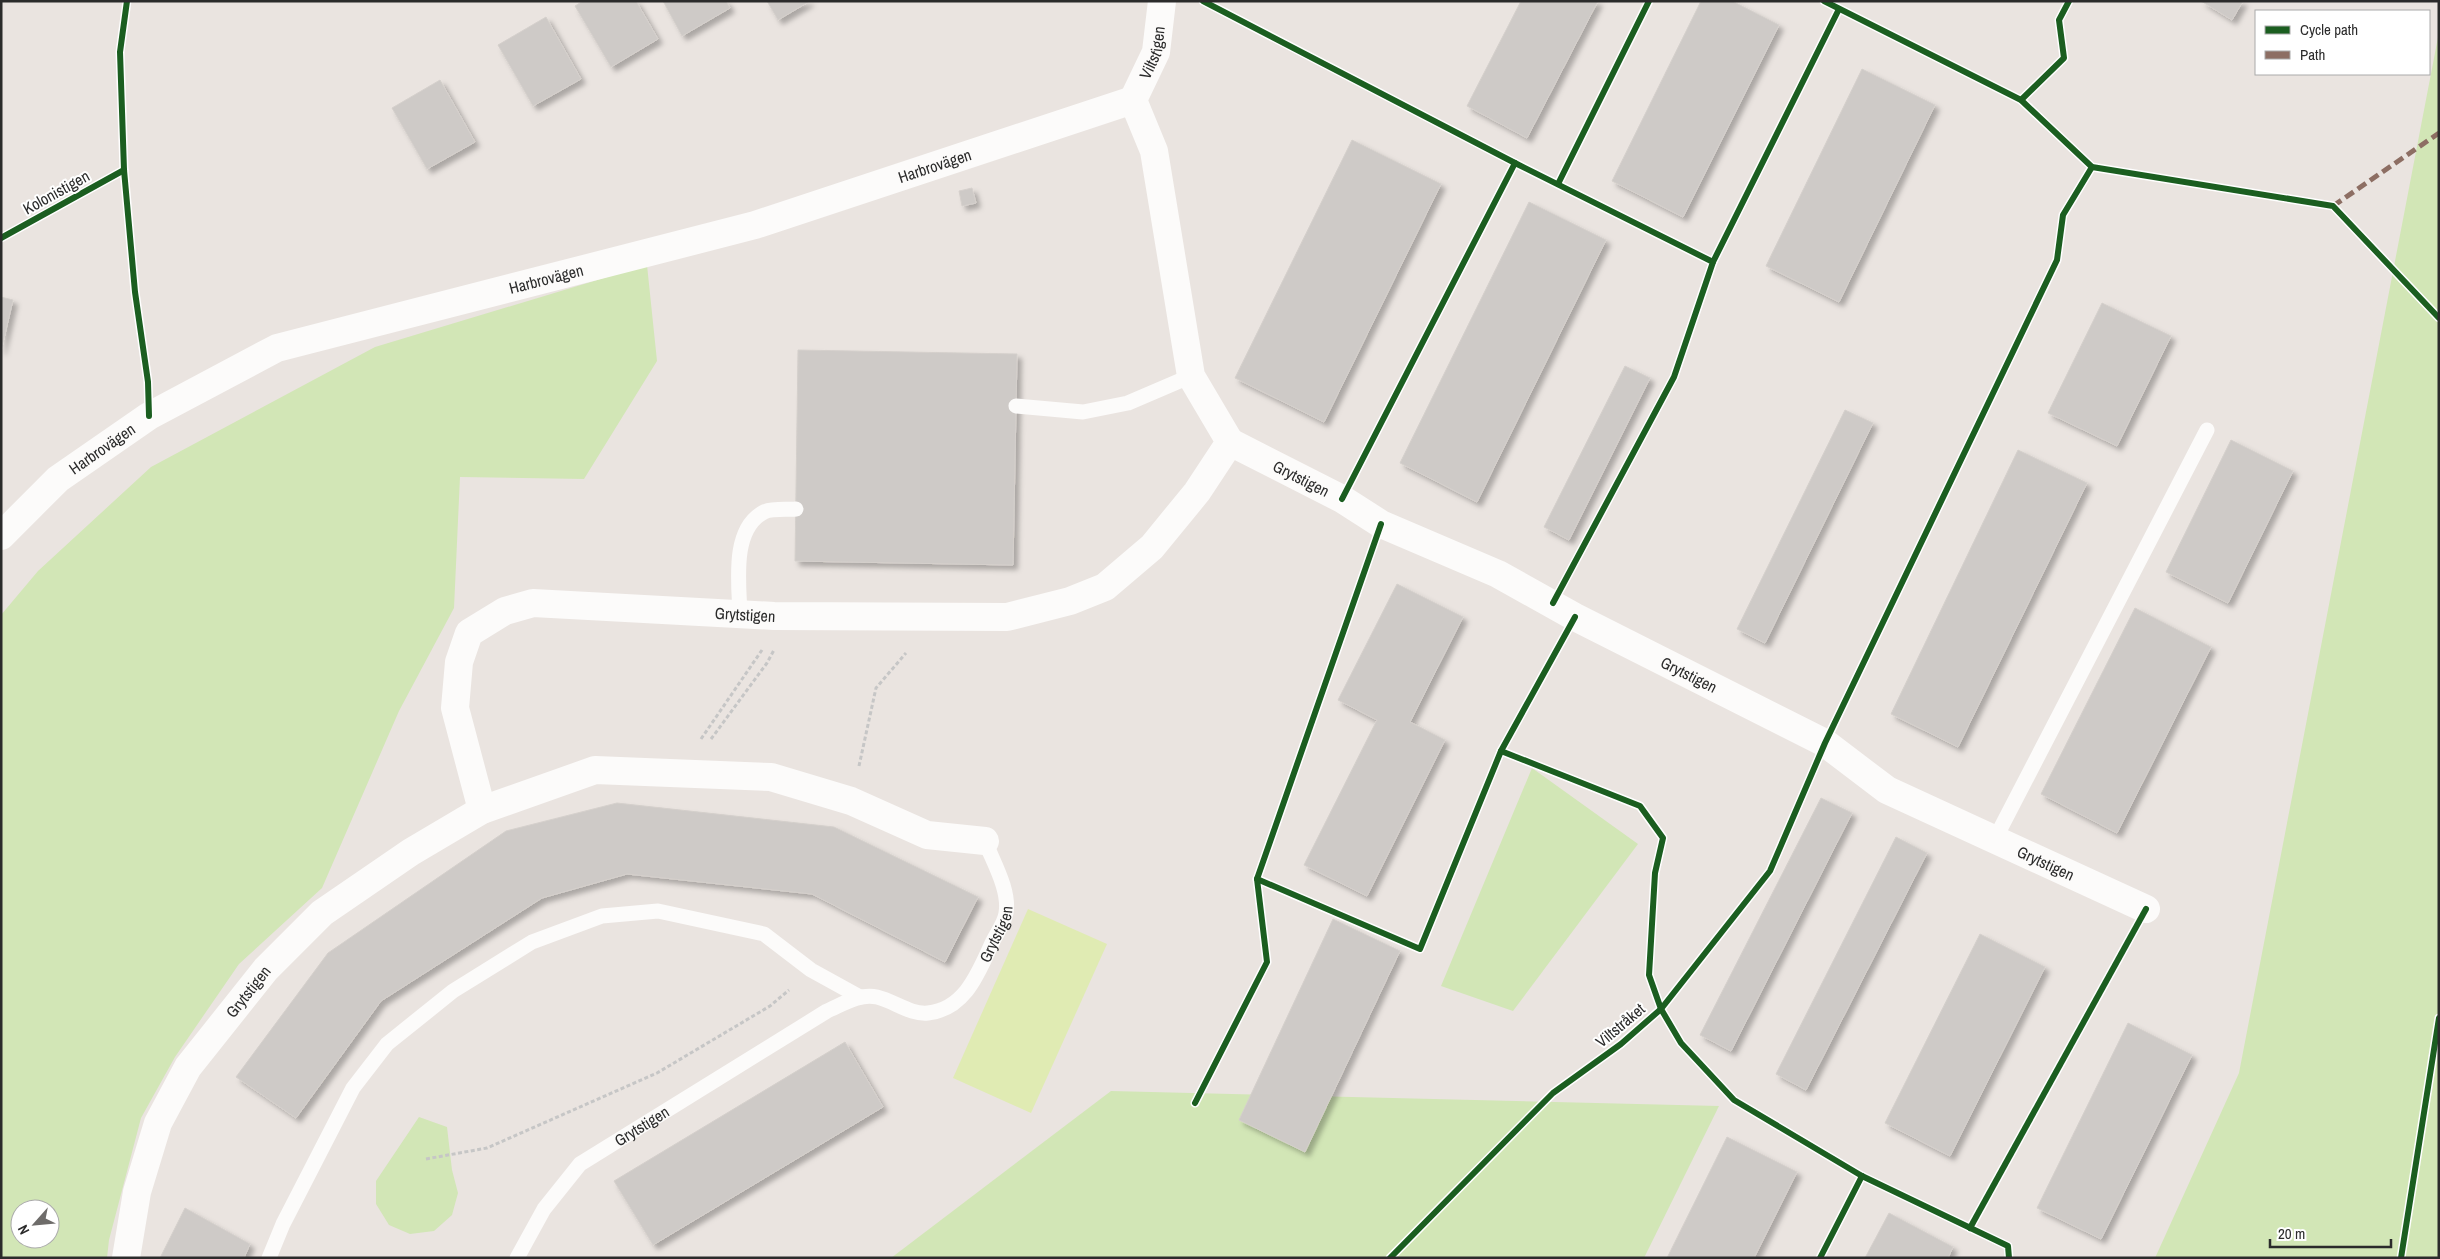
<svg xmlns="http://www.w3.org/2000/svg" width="2440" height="1259" font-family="'Archivo Narrow',sans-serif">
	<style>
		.green { fill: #d2e6b6; fill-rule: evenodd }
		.pitch { fill: #e0ebb3 }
		.building { fill: #cecac7; stroke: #d5d0cc; filter: url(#shadow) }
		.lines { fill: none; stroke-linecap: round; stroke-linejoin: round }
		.path { stroke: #c6c6c6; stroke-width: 3; stroke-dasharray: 4 2.5; stroke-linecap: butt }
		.service { stroke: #fcfbfa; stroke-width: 15 }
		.minor { stroke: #fcfbfa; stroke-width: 28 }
		.tertiary { stroke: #fcfbfa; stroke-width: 28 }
		.quiet { stroke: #8d6e63; stroke-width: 5; stroke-dasharray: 10 5; stroke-linecap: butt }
		.cycleway-casing { stroke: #fff; stroke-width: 9 }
		.cycleway { stroke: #1b5e20; stroke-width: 6 }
		.labels { text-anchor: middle; stroke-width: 4; stroke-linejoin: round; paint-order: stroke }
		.street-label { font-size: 16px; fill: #2b2b2b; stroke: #fff }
	</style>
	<defs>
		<filter id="shadow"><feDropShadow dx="4.5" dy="4.5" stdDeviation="2.5" flood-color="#0004"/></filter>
	</defs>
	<rect width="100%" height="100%" fill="#eae4e0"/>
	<g class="green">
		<path d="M2439,32V1258H2155L2239,1073Z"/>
		<path d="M647,265L657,361L584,479L460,477L454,608L399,711L322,888L239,964L175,1057L141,1118L109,1240L107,1258H1V615L38,571L151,467L375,347ZM20,1209H50V1239H20Z"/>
		<path d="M1532,768L1638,844L1513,1011L1441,986Z"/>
		<path d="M1111,1091L1719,1106L1644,1258H891Z"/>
		<path d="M419,1117L447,1127L452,1170L458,1193L452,1215L434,1231L410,1234L389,1225L376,1204V1181Z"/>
	</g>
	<path class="pitch" d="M1028,909L1107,944L1031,1113L953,1078Z"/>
	<g class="building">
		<path d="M583,1H636L658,39L611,67L575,6Z"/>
		<path d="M663,1H726L730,8L682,36Z"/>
		<path d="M767,1H810L778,20Z"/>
		<path d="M1521,1H1598L1527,138L1467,106Z"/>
		<path d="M1701,1H1732L1779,25L1683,217L1612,181Z"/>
		<path d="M2201,1H2243L2232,20Z"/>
		<path d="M546,17L581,79L533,106L498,45Z"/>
		<path d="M1862,69L1935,105L1839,302L1766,266Z"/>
		<path d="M440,80L475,142L427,169L392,108Z"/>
		<path d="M1352,140L1441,184L1324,422L1235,378Z"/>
		<path d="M972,188L976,203L962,206L959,191Z"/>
		<path d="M1529,202L1606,240L1477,502L1400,463Z"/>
		<path d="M1,297L13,300L1,351Z"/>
		<path d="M2102,303L2171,336L2117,446L2048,413Z"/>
		<path d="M798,350L1017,354L1013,565L795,561Z"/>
		<path d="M1625,366L1650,378L1569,540L1544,527Z"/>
		<path d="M1845,410L1873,423L1765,643L1737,629Z"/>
		<path d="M2231,440L2293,471L2228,603L2166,572Z"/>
		<path d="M2018,450L2087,483L1958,747L1891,714Z"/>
		<path d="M1397,584L1463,617L1410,722L1445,740L1367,896L1304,865L1377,720L1338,700Z"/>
		<path d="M2135,608L2211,647L2117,833L2041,794Z"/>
		<path d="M1821,798L1852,813L1731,1051L1700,1035Z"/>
		<path d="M617,803L834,827L978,897L945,962L812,894L627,874L542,898L381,1001L296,1118L236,1077L328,953L506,831Z"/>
		<path d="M1896,837L1927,853L1806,1090L1776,1074Z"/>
		<path d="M1333,919L1400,951L1305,1152L1239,1120Z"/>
		<path d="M1980,934L2045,967L1950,1156L1885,1123Z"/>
		<path d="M2128,1023L2192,1055L2101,1239L2037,1208Z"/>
		<path d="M845,1042L883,1107L653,1245L614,1181Z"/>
		<path d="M1727,1137L1797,1172L1754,1258H1667Z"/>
		<path d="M185,1208L250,1244L244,1258H160Z"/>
		<path d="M1889,1213L1953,1247L1948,1258H1865Z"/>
	</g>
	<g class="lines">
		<g class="path">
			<path d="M127,1C125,19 121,37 120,54C119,162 132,270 148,376"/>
			<path d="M1,238L124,170"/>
			<path d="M701,739L762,650"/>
			<path d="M711,739L767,663L774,650"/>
			<path d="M859,766L876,688L906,653"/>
			<path d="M426,1159L487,1148L657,1073L770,1006L789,990"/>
		</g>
		<g class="service">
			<path d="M1016,406L1083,412L1128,403L1191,376"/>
			<path d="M740,614C739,584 731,529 764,512C772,508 787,510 796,509"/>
			<path d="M1995,839L2207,430"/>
			<path d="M269,1258L283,1224L353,1088L387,1044L453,991L532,942L602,916L658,911L764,934L811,970L860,997"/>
			<path id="s1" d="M517,1258L544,1209L580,1164L827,1011C843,1004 860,993 877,997C894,1001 911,1015 928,1013C966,1009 979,971 993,941C997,933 1005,922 1006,913C1010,890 993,862 985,841"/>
		</g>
		<g class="minor">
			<path id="s2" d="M1230,442L1342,499L1381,524L1498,574L1575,617L1825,743L1887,790L2146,909"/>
			<path id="s3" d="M482,810L455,708L459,662L469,633L505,611L533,603L774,616L1007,617L1070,601L1105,587L1152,547L1197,492L1230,442L1191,376L1154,151L1133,100L1156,52L1162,1"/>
			<path id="s4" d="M126,1258L137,1192L158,1123L188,1067L266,969L322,913L411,852L482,810L595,770L771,777L851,801L927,835L985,841"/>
		</g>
		<path class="tertiary" id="s5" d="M1,536L58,479L149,416L277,348L755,225L1133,100"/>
		<path class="quiet" d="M2333,206L2439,133"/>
		<g class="cycleway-casing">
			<g id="cycleway">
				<path d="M127,1L120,52L124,170L135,292L148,382L149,416"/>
				<path d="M1203,1L1515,163L1342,499"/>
				<path d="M1824,1L2021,100L2092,167L2333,206L2439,318"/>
				<path d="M2021,100L2064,58L2059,20L2069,1"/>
				<path d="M1515,163L1713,262L1674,377L1553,603"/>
				<path d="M1558,184L1649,1"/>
				<path d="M1,238L124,170"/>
				<path d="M1713,262L1839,9"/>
				<path d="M1381,524L1257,879L1420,949L1501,751"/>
				<path d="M1575,617L1501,751L1640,806L1663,838L1655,873L1649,975L1661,1009L1681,1043L1734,1100L1862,1176L2008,1246L2009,1258"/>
				<path d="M1195,1103L1267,962L1257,879"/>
				<path d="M1970,1228L2146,909"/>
				<path d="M1390,1258L1553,1093L1621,1044L1661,1009L1770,871L1825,743L2057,260L2063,215L2092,167"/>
				<path d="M1820,1258L1862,1176"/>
				<path d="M2401,1258L2439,1018"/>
			</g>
		</g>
		<use href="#cycleway" class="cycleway"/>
	</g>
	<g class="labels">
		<g class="street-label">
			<text dy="6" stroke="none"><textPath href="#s3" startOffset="1435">Viltstigen</textPath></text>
			<text dy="6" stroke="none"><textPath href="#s5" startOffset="1019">Harbrovägen</textPath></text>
			<text transform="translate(56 192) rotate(-29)" y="6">Kolonistigen</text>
			<text dy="6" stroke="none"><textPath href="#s5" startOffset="614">Harbrovägen</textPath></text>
			<text dy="6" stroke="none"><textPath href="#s5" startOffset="134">Harbrovägen</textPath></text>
			<text dy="6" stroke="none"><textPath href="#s2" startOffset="80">Grytstigen</textPath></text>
			<text dy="6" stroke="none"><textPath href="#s3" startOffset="466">Grytstigen</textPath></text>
			<text dy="6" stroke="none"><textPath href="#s2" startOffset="515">Grytstigen</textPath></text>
			<text dy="6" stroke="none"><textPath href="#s2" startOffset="920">Grytstigen</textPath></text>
			<text dy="6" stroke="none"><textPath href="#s1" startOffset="621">Grytstigen</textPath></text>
			<text dy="6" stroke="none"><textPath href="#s4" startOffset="299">Grytstigen</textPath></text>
			<text transform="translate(1620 1025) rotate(-40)" y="6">Viltstråket</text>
			<text dy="6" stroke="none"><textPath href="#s1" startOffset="186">Grytstigen</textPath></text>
		</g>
	</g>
	<rect width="2440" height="1259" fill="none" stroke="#2b2b2b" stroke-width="5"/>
	<rect x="2255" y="10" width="175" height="65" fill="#ffffff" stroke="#aaaaaa"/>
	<rect x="2265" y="26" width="25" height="8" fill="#1b5e20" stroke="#aaaaaa"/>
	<text x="2300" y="35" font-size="15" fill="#2b2b2b">Cycle path</text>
	<rect x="2265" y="51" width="25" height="8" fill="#8d6e63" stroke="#aaaaaa"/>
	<text x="2300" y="60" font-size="15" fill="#2b2b2b">Path</text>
	<g transform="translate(35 1224) rotate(243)"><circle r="24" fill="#ffffff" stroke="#aaaaaa"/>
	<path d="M0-4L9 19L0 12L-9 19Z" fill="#6e6c6a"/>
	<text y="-8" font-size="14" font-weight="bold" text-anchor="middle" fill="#2b2b2b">N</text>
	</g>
	<path d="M2270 1239v8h121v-8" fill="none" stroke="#2b2b2b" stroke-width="2.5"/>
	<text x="2278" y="1239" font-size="15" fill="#2b2b2b" stroke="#ffffff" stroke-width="4" paint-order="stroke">20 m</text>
</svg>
